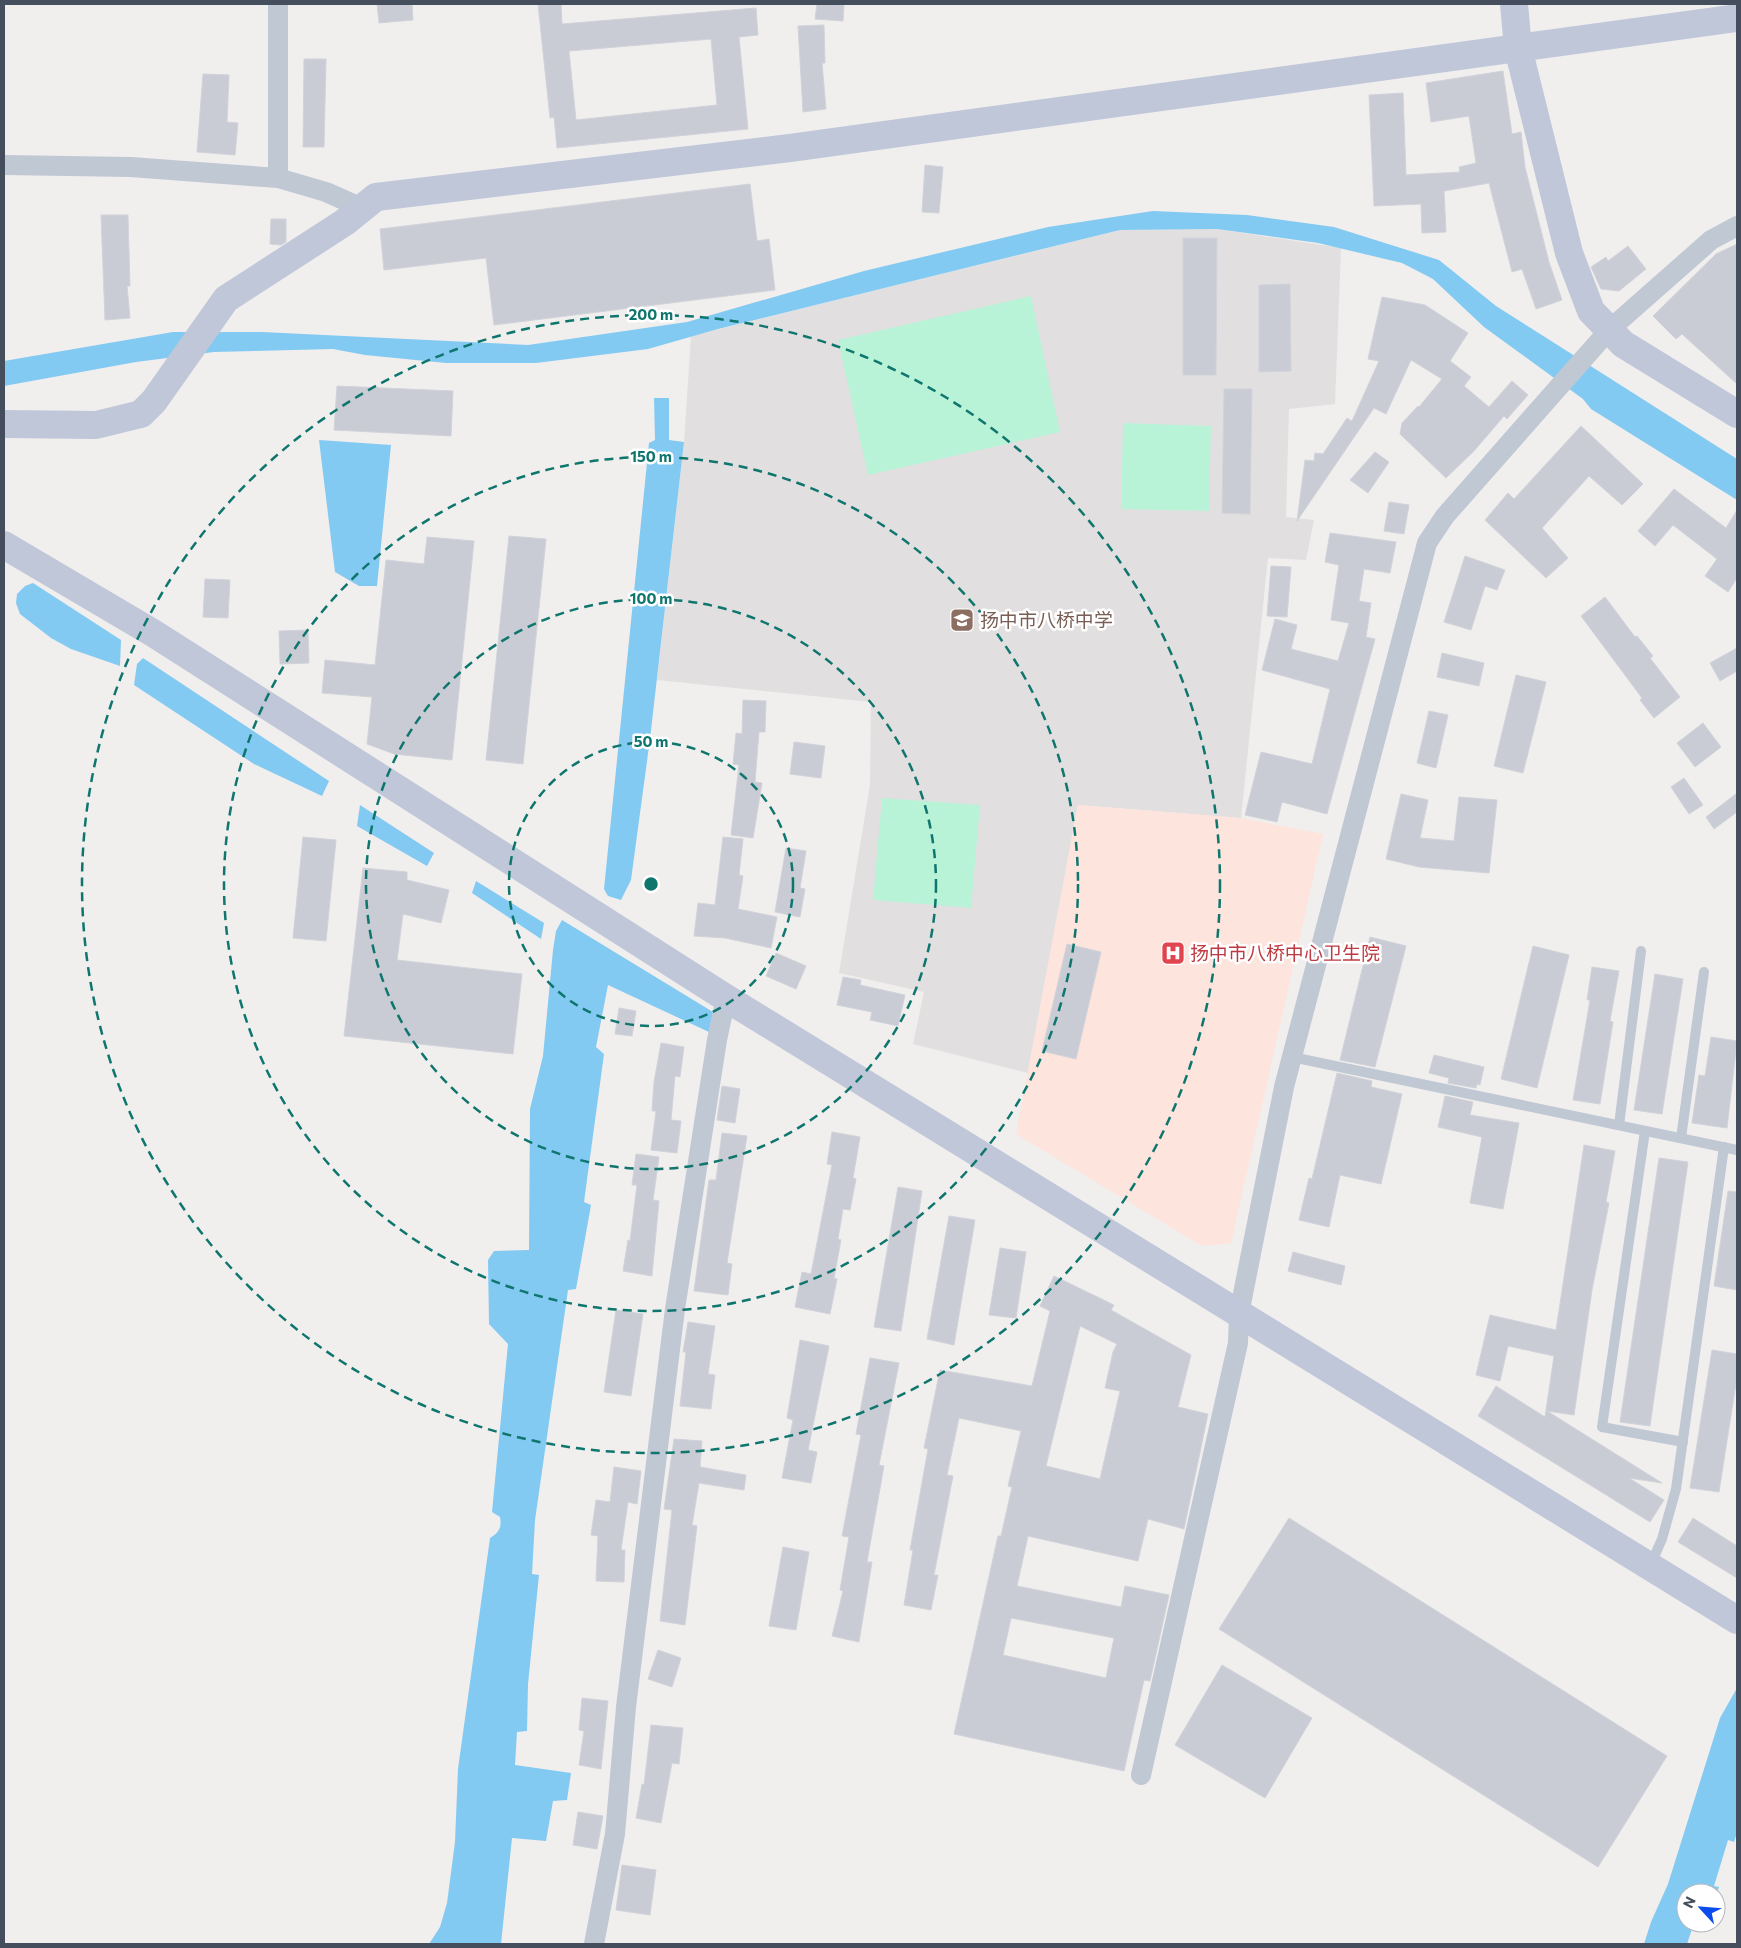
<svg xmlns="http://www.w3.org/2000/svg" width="1741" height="1948" font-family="Commissioner,'Noto Sans SC',sans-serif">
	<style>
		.education { fill: #e2dfe0 }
		.medical { fill: #fde4dc }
		.green { fill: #b8f2d7 }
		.water { fill: #82caf2 }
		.building { fill: #c9ccd4; stroke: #d1d3da; fill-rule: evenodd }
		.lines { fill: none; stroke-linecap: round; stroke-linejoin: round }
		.lane { stroke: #c0c8d4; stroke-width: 10 }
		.street { stroke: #c0c8d4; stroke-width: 20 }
		.secondary { stroke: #bfc7d9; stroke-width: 28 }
		.ring { fill: none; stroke: #0f766e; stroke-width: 2.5; stroke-dasharray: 9 6 }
		.labels { text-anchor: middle; stroke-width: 5; stroke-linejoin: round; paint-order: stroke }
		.education-label { font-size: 19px; fill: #785e54; stroke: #fff; text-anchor: start }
		.health-label { font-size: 19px; fill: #be3a42; stroke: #fff; text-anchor: start }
		.centre { fill: #0f766e; stroke: #fff; stroke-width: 2.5 }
		.ring-label { font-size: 15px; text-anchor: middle; font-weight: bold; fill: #0f766e; stroke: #fff; stroke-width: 5; stroke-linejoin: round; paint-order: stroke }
	</style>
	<rect width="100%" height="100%" fill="#f1eeee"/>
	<path class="education" d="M1217,229L1341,248L1335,404L1289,409L1286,517L1314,520L1306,560L1268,558L1241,818L1078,805L1028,1073L913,1044L924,992L839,973L870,785L871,702L657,680L684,442L691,336L1120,230Z"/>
	<path class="medical" d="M1078,805L1241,818L1323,834L1231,1243L1202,1246L1016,1134Z"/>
	<g class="green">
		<path d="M1031,296L1060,432L868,475L838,340Z"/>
		<path d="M1123,423L1211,426L1209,511L1121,509Z"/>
		<path d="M882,798L980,805L971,908L873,900Z"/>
	</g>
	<g class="water">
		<path d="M1153,211L1247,215L1334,227L1439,260L1496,306L1737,459V500L1591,409L1583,399L1484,327L1433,279L1402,263L1318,243L1217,229L1120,230L718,329L648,349L536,363H446L365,355L333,349L214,352L136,362L4,386V361L173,332H262L528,345L687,322L864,271L1048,227Z"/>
		<path d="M654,398H669V440L684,442L650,739L631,880L621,900L608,896L604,889L649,443L655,440Z"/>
		<path d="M319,440L391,445L377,586H359L335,572Z"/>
		<path d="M33,583L121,640L120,666L71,649L51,638L20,614L16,603L17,594L25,586Z"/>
		<path d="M143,658L329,781L322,796L254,764L134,685L137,664Z"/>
		<path d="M360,805L434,853L427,866L357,826Z"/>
		<path d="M476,881L544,923L541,939L472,893Z"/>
		<path d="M562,920L713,1012L709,1032L608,985L596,1047L604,1054L584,1202L591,1205L576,1289L568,1290L535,1520L532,1574L539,1575L528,1684L527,1731L517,1732L515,1765L571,1773L567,1800L553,1801L546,1841L512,1838L501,1944H429L440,1927L447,1903L455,1842L458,1769L490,1538C499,1533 502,1527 500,1517L492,1512L508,1344L489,1324L488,1260L494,1251L529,1250L530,1109L543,1056L553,950L556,931Z"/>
		<path d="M1737,1688V1833L1734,1842L1728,1840L1714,1886L1719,1887L1716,1895V1893H1686V1923H1694L1687,1944H1644L1651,1922L1668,1884L1720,1718Z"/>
	</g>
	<g class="building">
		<path d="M377,4H412L413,20L379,23Z"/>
		<path d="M538,4H561L562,24L756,8L758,35L739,37L748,129L557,148L554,117L550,118ZM711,39L717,105L576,120L569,51Z"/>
		<path d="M817,4H844L843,21L815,19Z"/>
		<path d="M824,25L825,63H822L826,109L803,112L798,26Z"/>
		<path d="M304,59H326L324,147H303Z"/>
		<path d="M1503,71L1512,134L1521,132L1525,167L1549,262L1562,300L1536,309L1522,269L1512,272L1489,183L1444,191L1446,232L1422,233L1421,204L1374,206L1369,95L1403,93L1406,175L1460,172L1459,167L1476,163L1469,116L1431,122L1426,83Z"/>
		<path d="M203,74L229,75L227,122L238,123L235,155L197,152Z"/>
		<path d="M925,165L943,167L939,213L922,212Z"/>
		<path d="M750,184L757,241L769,239L775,290L494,325L486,258L384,270L380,229Z"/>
		<path d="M101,215H128L130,286H127L130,318L105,320Z"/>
		<path d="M271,219H286V242L281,245L270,244Z"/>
		<path d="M1183,238H1217L1216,375H1183Z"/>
		<path d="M1737,244V384L1682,334L1676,339L1653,316L1716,254Z"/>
		<path d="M1628,246L1646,269L1619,291L1601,289L1591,267L1606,257L1608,261Z"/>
		<path d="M1290,284L1291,371L1259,372V285Z"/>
		<path d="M1382,297L1425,305L1468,333L1450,361L1471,377L1464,386L1489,407L1512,381L1528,395L1507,419L1504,416L1474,451L1446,478L1400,434L1402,423L1418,406L1419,407L1442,379L1411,360L1386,414L1374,408L1297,521L1305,460L1314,461L1315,453L1323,454L1347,418L1352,421L1379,361L1368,359Z"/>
		<path d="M337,386L453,391L451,436L334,430Z"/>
		<path d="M1224,389H1252L1250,514L1222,513Z"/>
		<path d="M1581,426L1643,484L1622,505L1589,476L1542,528L1568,558L1546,578L1485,520L1508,493L1514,499Z"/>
		<path d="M1375,452L1389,462L1368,493L1350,480Z"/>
		<path d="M1674,489L1726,528L1737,510V578L1728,592L1705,576L1717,559L1673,525L1655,546L1638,531Z"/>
		<path d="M1389,502L1409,505L1404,534L1384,531Z"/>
		<path d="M1330,533L1396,542L1390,573L1364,569L1359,601L1371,603L1366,637L1375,639L1327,814L1282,802L1277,822L1245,815L1261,752L1312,764L1330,689L1262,670L1275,619L1297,625L1291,649L1338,661L1349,623L1331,620L1339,565L1325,562Z"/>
		<path d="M509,536L546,539L523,764L486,760Z"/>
		<path d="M427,537L474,541L452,760L394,754L367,744L372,697L322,693L325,660L375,665L386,560L424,564Z"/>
		<path d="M1465,556L1505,570L1497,590L1485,586L1471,630L1444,622Z"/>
		<path d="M1271,566L1291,567L1287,617L1267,616Z"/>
		<path d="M205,579L230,580L228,618L203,617Z"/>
		<path d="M1605,597L1635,637L1637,636L1653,656L1650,658L1680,697L1654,718L1640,700L1642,698L1581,616Z"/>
		<path d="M308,630L309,663L280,664L279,631Z"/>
		<path d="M1737,648V671L1720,681L1710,663Z"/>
		<path d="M1442,653L1484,663L1479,686L1437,677Z"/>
		<path d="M1516,675L1546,682L1523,773L1494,766Z"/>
		<path d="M743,700L766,701L765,732H759L755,782L762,783L753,838L731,835L739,765L733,764L736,733L742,734Z"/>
		<path d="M1429,711L1448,715L1436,768L1417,763Z"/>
		<path d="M1703,723L1721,747L1695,767L1677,743Z"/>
		<path d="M794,742L825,746L821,778L790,774Z"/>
		<path d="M1684,778L1703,805L1689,814L1671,787Z"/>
		<path d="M1737,793V812L1714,829L1706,817Z"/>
		<path d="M1401,794L1428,800L1420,838L1454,841L1459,797L1497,800L1489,873L1419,867L1386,859Z"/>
		<path d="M303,837L336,840L326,941L293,938Z"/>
		<path d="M723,837L743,839L739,875L743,876L738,909L777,917L771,948L725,938L694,936L698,903L715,905Z"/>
		<path d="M786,848L806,851L800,888L805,889L800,917L775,912Z"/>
		<path d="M363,868L407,872V880L449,890L441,923L403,914L397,960L522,974L513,1054L344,1036Z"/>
		<path d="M1370,937L1406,946L1375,1067L1340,1060Z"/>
		<path d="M1067,944L1101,952L1076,1059L1042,1051Z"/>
		<path d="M1533,946L1569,955L1537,1088L1501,1079Z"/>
		<path d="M776,953L806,966L796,989L766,976Z"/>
		<path d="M1592,967L1619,971L1610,1021L1613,1022L1600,1104L1573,1100L1590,1000H1587Z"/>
		<path d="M1655,974L1683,979L1662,1114L1634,1110Z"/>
		<path d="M843,977L861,980L860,985L905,995L898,1026L870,1020L872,1012L837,1005Z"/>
		<path d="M619,1008L636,1011L632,1036L615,1034Z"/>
		<path d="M1711,1037L1737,1041L1727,1128L1692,1123L1699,1075L1705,1076Z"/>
		<path d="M661,1043L684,1047L680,1077L675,1076L671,1120L681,1121L677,1153L651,1150L656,1111H652L654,1082Z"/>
		<path d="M1434,1055L1484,1067L1480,1085L1477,1084L1476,1088L1448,1083L1449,1078L1429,1073Z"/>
		<path d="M1337,1073L1372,1081L1371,1087L1402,1094L1381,1184L1340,1175L1329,1227L1299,1220L1309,1178L1312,1179Z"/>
		<path d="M722,1086L740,1089L735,1123L717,1120Z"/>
		<path d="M1445,1096L1473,1102L1470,1115L1519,1123L1503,1209L1470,1203L1482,1137L1438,1127Z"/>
		<path d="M832,1132L860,1137L853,1178L856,1179L850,1210L843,1209L838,1239L841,1240L834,1278L837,1279L830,1314L795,1307L802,1272L811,1274L832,1165L827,1164Z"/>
		<path d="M722,1133L747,1136L727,1263L732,1264L728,1295L694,1291L709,1180H716Z"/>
		<path d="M1584,1145L1615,1151L1606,1202L1609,1203L1592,1290L1574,1415L1547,1411L1662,1483L1629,1478L1664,1500L1650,1522L1478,1416L1496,1386L1545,1417L1554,1356L1508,1346L1500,1381L1476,1375L1490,1315L1556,1330Z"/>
		<path d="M636,1154L659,1157L653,1200L659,1201L652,1276L623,1271L628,1240L630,1241L637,1185H632Z"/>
		<path d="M1659,1158L1688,1162L1650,1426L1620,1422Z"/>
		<path d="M898,1187L922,1191L901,1331L874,1327Z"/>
		<path d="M1728,1191L1737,1192V1290L1714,1286Z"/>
		<path d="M949,1216L975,1220L954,1345L927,1339Z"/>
		<path d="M1000,1248L1026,1252L1016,1318L989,1315Z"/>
		<path d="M1293,1252L1345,1266L1341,1285L1288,1271Z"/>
		<path d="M1054,1276L1114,1305L1111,1310L1191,1355L1178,1407L1208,1414L1184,1529L1148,1519L1138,1561L1028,1536L1017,1586L1121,1607L1125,1586L1169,1595L1150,1681L1144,1680L1124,1771L954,1734L998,1536H1001L1012,1487L1008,1486L1021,1431L959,1418L947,1475L953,1476L934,1575H938L931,1610L904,1605L913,1550H910L928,1449L924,1448L940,1370L1032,1386L1050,1311L1040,1306ZM1080,1326L1117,1344L1113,1352L1105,1388L1120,1391L1100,1479L1046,1466ZM1011,1618L1114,1638L1106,1678L1003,1655Z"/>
		<path d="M616,1310L643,1314L631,1396L604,1392Z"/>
		<path d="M688,1322L715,1326L708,1374L715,1375L711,1409L680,1406L686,1352H683Z"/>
		<path d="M800,1340L829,1346L808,1450L817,1452L811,1483L782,1478L793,1420L787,1418Z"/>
		<path d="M1712,1350L1737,1354V1377L1719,1492L1690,1488Z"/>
		<path d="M870,1358L899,1363L879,1465L884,1466L867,1562H872L859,1642L832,1636L843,1591L840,1590L849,1537L842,1536L861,1435L856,1434Z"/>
		<path d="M674,1439L702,1441L700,1467L746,1475L744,1490L699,1483L692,1525L697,1526L685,1625L660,1621L672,1510L664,1509Z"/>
		<path d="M614,1467L641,1471L637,1504L628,1502L621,1550H625L624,1582L596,1581L598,1536L591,1535L596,1500L610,1502Z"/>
		<path d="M1289,1518L1667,1756L1598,1867L1219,1629Z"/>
		<path d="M1693,1518L1737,1546V1578L1678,1542Z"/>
		<path d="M783,1547L809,1552L796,1630L769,1626Z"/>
		<path d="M658,1650L681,1658L672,1687L648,1679Z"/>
		<path d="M1222,1665L1312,1718L1265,1798L1175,1745Z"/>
		<path d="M582,1698L608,1701L601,1769L579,1765L584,1731L579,1730Z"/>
		<path d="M651,1725L683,1728L679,1764L672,1763L661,1823L636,1818L642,1784L644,1785Z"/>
		<path d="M578,1812L603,1816L597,1849L573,1845Z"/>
		<path d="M622,1865L656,1870L650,1915L616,1910Z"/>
	</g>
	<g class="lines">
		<g class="lane">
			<path d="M1292,1057L1737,1150"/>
			<path d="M1619,1125L1641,951"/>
			<path d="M1645,1131L1602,1427L1683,1442"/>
			<path d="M1681,1138L1704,972"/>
			<path d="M1650,1566L1662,1539L1676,1489L1724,1147"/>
		</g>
		<g class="street">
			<path d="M278,4V178"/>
			<path d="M4,165L131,167L278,178L326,192L362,208"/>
			<path d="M1141,1775L1238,1343L1239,1314L1284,1087L1427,543L1445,516L1609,330L1711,240L1737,226"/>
			<path d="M594,1944L615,1834L626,1707L675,1309L717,1040L726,998"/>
		</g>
		<g class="secondary">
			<path d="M1514,4L1518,48L1569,253L1591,311L1623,344L1737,414"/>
			<path d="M4,424L96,425L141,414L154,401L226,299L345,222L376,197L790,148L1737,18"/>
			<path d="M4,545L153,633L726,998L1737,1620"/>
		</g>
	</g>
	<g class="ring">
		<circle cx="651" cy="884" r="142"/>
		<circle cx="651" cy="884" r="285"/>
		<circle cx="651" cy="884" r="427"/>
		<circle cx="651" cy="884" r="569"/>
	</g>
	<defs>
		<g id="school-square" transform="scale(1.25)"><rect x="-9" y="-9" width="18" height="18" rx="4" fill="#8d6e63" stroke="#fff"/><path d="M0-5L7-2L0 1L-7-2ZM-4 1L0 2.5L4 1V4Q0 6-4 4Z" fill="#fff"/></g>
		<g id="hospital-square" transform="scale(1.25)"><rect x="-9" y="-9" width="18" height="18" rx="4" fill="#e0444e" stroke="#fff"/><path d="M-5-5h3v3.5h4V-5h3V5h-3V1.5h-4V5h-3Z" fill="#fff"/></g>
	</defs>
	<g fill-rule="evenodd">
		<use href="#school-square" x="962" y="620"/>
		<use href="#hospital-square" x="1173" y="953"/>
	</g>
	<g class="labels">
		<g class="education-label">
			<text x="980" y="627">扬中市八桥中学</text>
		</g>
		<g class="health-label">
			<text x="1190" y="960">扬中市八桥中心卫生院</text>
		</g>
	</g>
	<circle cx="651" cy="884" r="8" class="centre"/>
	<g class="ring-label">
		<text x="651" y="320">200 m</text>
		<text x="651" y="462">150 m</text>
		<text x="651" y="604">100 m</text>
		<text x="651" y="747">50 m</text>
	</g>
	<rect width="1741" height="1948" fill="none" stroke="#454e5d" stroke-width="10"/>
	<g transform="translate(1701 1908) rotate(296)"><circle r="24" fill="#ffffff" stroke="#b5b8be"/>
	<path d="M0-4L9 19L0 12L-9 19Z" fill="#0b4ced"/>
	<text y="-8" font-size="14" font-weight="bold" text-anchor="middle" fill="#454e5d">N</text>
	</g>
</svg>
